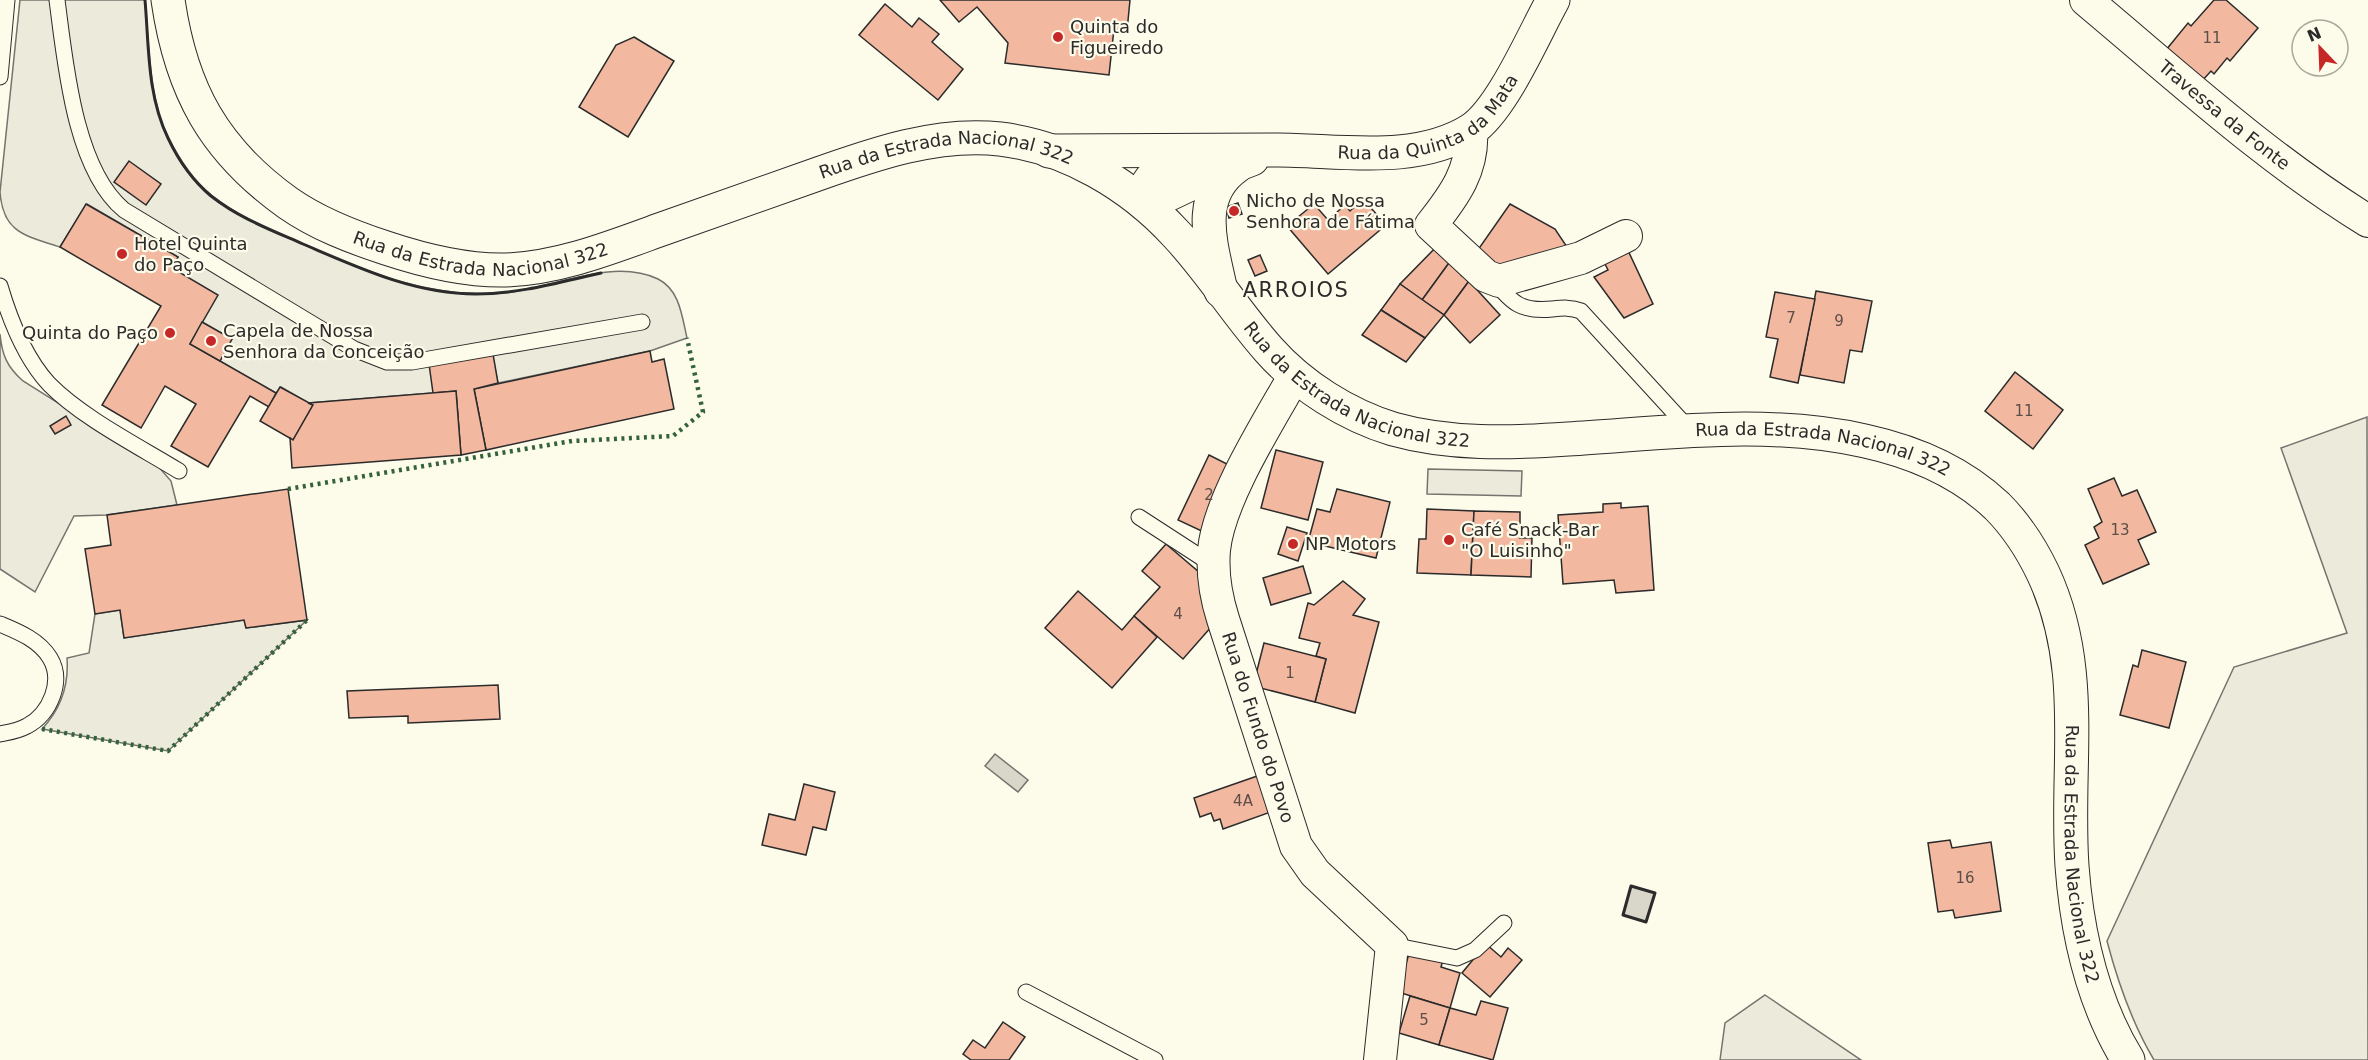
<svg xmlns="http://www.w3.org/2000/svg" width="2368" height="1060" font-family="'DejaVu Sans',sans-serif">
	<style>
		.green { fill: #ecebdb; stroke: #74746e; stroke-width: 1.5 }
		.parking { fill: #eceadb; stroke: #74746e; stroke-width: 1.5 }
		.water { fill: #d8d7c9; stroke: #74746e; stroke-width: 1.5 }
		.building { fill: #f2b8a0; stroke: #2b2b2b; stroke-width: 1.5 }
		.lines { fill: none; stroke-linecap: round; stroke-linejoin: round }
		.service-casing { stroke: #2b2b2b; stroke-width: 17 }
		.minor-casing { stroke: #2b2b2b; stroke-width: 34 }
		.tertiary-casing { stroke: #2b2b2b; stroke-width: 35 }
		.primary-casing { stroke: #2b2b2b; stroke-width: 35 }
		.service { stroke: #fdfbea; stroke-width: 15 }
		.minor { stroke: #fdfbea; stroke-width: 32 }
		.tertiary { stroke: #fdfbea; stroke-width: 33 }
		.primary { stroke: #fdfbea; stroke-width: 33 }
		.hedge { stroke: #34623c; stroke-width: 4.5; stroke-dasharray: 3 4.5; stroke-linecap: butt }
		.wall { stroke: #2b2b2b; stroke-width: 3 }
		.poi-dot { fill: #c62828; stroke: #fdfbea; stroke-width: 2 }
		.labels { text-anchor: middle; stroke-width: 4.5; stroke-linejoin: round; paint-order: stroke }
		.number-label { font-size: 15px; fill: #5d4e48 }
		.poi-label { font-size: 18px; fill: #2b2b2b; stroke: #fdfbea; text-anchor: start }
		.street-label { font-size: 18px; fill: #2b2b2b; stroke: #fdfbea }
		.quarter-label { font-size: 21px; letter-spacing: 1.5px; fill: #2b2b2b; stroke: #fdfbea }
	</style>
	<rect width="100%" height="100%" fill="#fdfbea"/>
	<g class="green">
		<path d="M20,0H145C150,56 148,108 178,158C208,206 258,224 307,246C370,273 432,299 503,293C552,289 611,257 658,279C680,290 682,317 687,338L650,351L498,383L492,354L433,393L308,403L281,387L276,393L220,361L232,339L202,322L172,268L178,257L87,204L60,247C27,236 3,234 0,192Z"/>
		<path d="M0,334C2,355 7,367 23,381L157,465L171,481L177,505L107,515L74,516L35,592L0,569Z"/>
		<path d="M2367,417L2368,1060H2154C2132,1023 2118,983 2107,941L2234,667L2347,633L2281,448Z"/>
		<path d="M120,610L124,638L244,620L246,628L307,620L168,751L42,729C61,709 69,686 67,658L89,653L95,614Z"/>
		<path d="M1765,995L1861,1060H1720L1725,1023Z"/>
	</g>
	<path class="parking" d="M1428,469L1522,471L1521,496L1427,494Z"/>
	<g class="water">
		<path d="M995,754L1028,780L1018,792L985,766Z"/>
		<path d="M1631,886L1655,893L1646,922L1623,915Z"/>
	</g>
	<g class="building">
		<path d="M940,0H1130L1127,31L1114,29L1109,75L1005,63L1008,43L977,7L959,22Z"/>
		<path d="M2214,0H2226L2258,28L2230,61L2227,58L2214,74L2211,71L2202,81L2166,50L2188,23L2191,26Z"/>
		<path d="M885,4L912,27L919,18L939,34L932,42L963,69L938,100L859,35Z"/>
		<path d="M634,37L674,61L628,137L579,107L616,45Z"/>
		<path d="M129,161L161,184L146,205L114,182Z"/>
		<path d="M1363,199L1386,225L1328,274L1287,226L1314,204L1328,220L1345,205L1350,211Z"/>
		<path d="M1238,203L1242,214L1229,218L1226,207Z"/>
		<path d="M86,204L178,257L172,268L218,295L190,344L276,393L269,407L250,396L208,467L171,446L196,404L165,386L141,428L102,405L161,306L60,247Z"/>
		<path d="M1510,204L1555,229L1573,256L1501,277L1473,257Z"/>
		<path d="M1442,241L1454,256L1422,300L1400,284Z"/>
		<path d="M1625,244L1653,304L1624,318L1594,277L1608,270L1605,264Z"/>
		<path d="M1260,255L1267,271L1255,276L1248,260Z"/>
		<path d="M1454,256L1467,266L1461,275L1469,281L1444,315L1422,300Z"/>
		<path d="M1469,281L1500,315L1470,343L1444,315Z"/>
		<path d="M1400,284L1444,315L1425,338L1381,310Z"/>
		<path d="M1816,291L1872,301L1862,352L1850,350L1844,383L1800,375Z"/>
		<path d="M1775,292L1815,299L1798,383L1770,377L1778,339L1766,337Z"/>
		<path d="M1381,310L1425,338L1406,362L1362,335Z"/>
		<path d="M202,322L232,339L220,361L190,344Z"/>
		<path d="M650,351L652,362L664,359L674,409L486,450L474,389Z"/>
		<path d="M493,354L498,383L474,389L486,450L461,455L456,391L433,393L429,364Z"/>
		<path d="M2015,372L2063,410L2033,449L1985,411Z"/>
		<path d="M280,387L313,405L293,440L260,421Z"/>
		<path d="M456,391L461,455L292,468L290,438L293,440L313,405L308,403Z"/>
		<path d="M66,416L71,425L55,434L50,426Z"/>
		<path d="M1276,450L1323,462L1308,520L1261,508Z"/>
		<path d="M1209,455L1239,470L1208,534L1178,520Z"/>
		<path d="M2114,478L2122,496L2137,490L2156,532L2138,540L2149,564L2103,584L2085,545L2099,538L2094,527L2102,522L2088,489Z"/>
		<path d="M288,489L307,620L246,628L244,620L124,638L120,610L95,614L85,549L111,545L107,515Z"/>
		<path d="M1337,489L1390,502L1376,558L1308,542L1317,509L1330,512Z"/>
		<path d="M1621,503V508L1648,506L1654,590L1616,593L1614,580L1563,584L1558,515L1603,512V504Z"/>
		<path d="M1427,509L1474,511L1471,575L1417,573L1419,539H1426Z"/>
		<path d="M1474,511L1520,512V538H1532L1531,577L1471,575Z"/>
		<path d="M1287,527L1307,533L1298,561L1278,554Z"/>
		<path d="M1166,544L1200,573L1212,626L1183,659L1134,616L1160,587L1142,571Z"/>
		<path d="M1303,566L1311,593L1271,605L1263,578Z"/>
		<path d="M1343,581L1365,599L1353,615L1379,622L1355,713L1315,702L1326,659L1316,656L1320,643L1299,638L1308,603L1314,605Z"/>
		<path d="M1078,591L1122,630L1134,616L1157,637L1112,688L1045,628Z"/>
		<path d="M1264,643L1326,659L1315,702L1253,686Z"/>
		<path d="M2142,650L2186,662L2169,728L2120,715L2133,665L2138,667Z"/>
		<path d="M498,685L500,719L408,723V716L349,718L347,691Z"/>
		<path d="M1263,774L1276,810L1223,829L1220,819L1214,821L1211,813L1200,817L1194,798Z"/>
		<path d="M804,784L835,792L826,830L813,827L806,855L762,845L769,814L795,820Z"/>
		<path d="M1950,840L1952,848L1991,842L2001,911L1955,918L1953,910L1938,912L1928,843Z"/>
		<path d="M1486,944L1501,957L1508,948L1522,960L1490,997L1462,973Z"/>
		<path d="M1410,950L1443,960L1441,967L1460,973L1450,1008L1398,992Z"/>
		<path d="M1410,996L1450,1008L1439,1045L1399,1033Z"/>
		<path d="M1481,1001L1508,1008L1493,1060L1439,1045L1450,1008L1476,1015Z"/>
		<path d="M1003,1022L1025,1037L1009,1060H971L963,1054L973,1040L985,1048Z"/>
	</g>
	<g class="lines">
		<g class="service-casing">
			<g id="service">
				<path d="M57,0C65,60 74,169 124,210L354,349L387,362H412L642,322"/>
				<path d="M0,77L7,0"/>
				<path d="M1494,281C1512,303 1521,312 1552,309C1562,308 1571,307 1581,311L1690,430"/>
				<path d="M0,286C10,320 25,358 49,384C81,417 140,447 179,471"/>
				<path d="M1139,517L1213,565"/>
				<path d="M0,624C19,632 39,640 50,658C64,681 50,714 27,726C18,731 10,732 0,734"/>
				<path d="M1392,945L1457,958L1475,950L1504,923"/>
				<path d="M1026,992L1155,1060"/>
			</g>
		</g>
		<g class="minor-casing">
			<g id="minor">
				<path id="s1" d="M2086,0C2178,77 2266,158 2368,221"/>
				<path d="M1471,130C1474,169 1454,196 1431,225L1486,276L1499,281L1581,258L1626,236"/>
				<path id="s2" d="M1295,375C1269,421 1219,499 1214,550C1212,574 1216,597 1223,619L1296,846L1315,873L1392,945L1380,1060"/>
			</g>
		</g>
		<g class="tertiary-casing">
			<g id="tertiary">
				<path id="s3" d="M1049,151C1126,151 1202,151 1278,150C1339,150 1415,165 1471,130C1502,110 1534,34 1553,0"/>
				<path d="M1197,155C1174,164 1138,173 1146,205L1205,177L1252,159"/>
				<path d="M1221,291C1212,247 1193,196 1237,166"/>
			</g>
		</g>
		<g class="primary-casing">
			<g id="primary">
				<path id="s4" d="M168,0C181,90 214,150 288,203C318,224 352,237 386,248C425,261 465,271 506,270C560,268 612,247 662,229C713,211 764,193 815,175C874,154 937,132 1000,139C1067,147 1131,185 1176,234C1210,270 1236,313 1269,350C1301,386 1347,415 1393,429C1450,445 1510,443 1568,439C1667,433 1768,419 1865,441C1915,452 1960,471 1997,506C2016,525 2031,548 2043,573C2088,669 2065,765 2072,866C2077,933 2093,1003 2128,1060"/>
			</g>
		</g>
		<use href="#service" class="service"/>
		<use href="#minor" class="minor"/>
		<use href="#tertiary" class="tertiary"/>
		<use href="#primary" class="primary"/>
		<g class="hedge">
			<path d="M288,489L572,441L673,436L703,412L687,338"/>
			<path d="M42,729L168,751L307,620"/>
		</g>
		<g class="wall">
			<path d="M145,0C149,46 147,95 168,138C178,159 192,180 211,196C239,218 271,230 303,244C359,268 414,294 476,294C519,294 560,282 601,273"/>
			<path d="M1631,886L1655,893L1646,922L1623,915Z"/>
		</g>
	</g>
	<g class="poi-dot">
		<circle cx="1058" cy="37" r="6"/>
		<circle cx="1234" cy="211" r="6"/>
		<circle cx="122" cy="254" r="6"/>
		<circle cx="170" cy="333" r="6"/>
		<circle cx="211" cy="341" r="6"/>
		<circle cx="1449" cy="540" r="6"/>
		<circle cx="1293" cy="544" r="6"/>
	</g>
	<g class="labels">
		<g class="number-label">
			<text x="2212" y="43">11</text>
			<text x="1791" y="323">7</text>
			<text x="1839" y="326">9</text>
			<text x="2024" y="416">11</text>
			<text x="1209" y="500">2</text>
			<text x="2120" y="535">13</text>
			<text x="1178" y="619">4</text>
			<text x="1290" y="678">1</text>
			<text x="1243" y="806">4A</text>
			<text x="1965" y="883">16</text>
			<text x="1424" y="1025">5</text>
		</g>
		<g class="poi-label">
			<text x="1070" y="33">Quinta do<tspan x="1070" dy="21">Figueiredo</tspan></text>
			<text x="1246" y="207">Nicho de Nossa<tspan x="1246" dy="21">Senhora de Fátima</tspan></text>
			<text x="134" y="250">Hotel Quinta<tspan x="134" dy="21">do Paço</tspan></text>
			<text x="223" y="337">Capela de Nossa<tspan x="223" dy="21">Senhora da Conceição</tspan></text>
			<text x="158" y="339" text-anchor="end">Quinta do Paço</text>
			<text x="1461" y="536">Café Snack-Bar<tspan x="1461" dy="21">"O Luisinho"</tspan></text>
			<text x="1305" y="550">NP Motors</text>
		</g>
		<g class="street-label">
			<text dy="6" stroke="none"><textPath href="#s3" startOffset="392">Rua da Quinta da Mata</textPath></text>
			<text dy="6" stroke="none"><textPath href="#s1" startOffset="180">Travessa da Fonte</textPath></text>
			<text dy="6" stroke="none"><textPath href="#s4" startOffset="934">Rua da Estrada Nacional 322</textPath></text>
			<text dy="6" stroke="none"><textPath href="#s4" startOffset="448">Rua da Estrada Nacional 322</textPath></text>
			<text dy="6" stroke="none"><textPath href="#s4" startOffset="1438">Rua da Estrada Nacional 322</textPath></text>
			<text dy="6" stroke="none"><textPath href="#s4" startOffset="1924">Rua da Estrada Nacional 322</textPath></text>
			<text dy="6" stroke="none"><textPath href="#s2" startOffset="378">Rua do Fundo do Povo</textPath></text>
			<text dy="6" stroke="none"><textPath href="#s4" startOffset="2481">Rua da Estrada Nacional 322</textPath></text>
		</g>
		<g class="quarter-label">
			<text x="1296" y="297">ARROIOS</text>
		</g>
	</g>
	<g transform="translate(2320 48) rotate(337)"><circle r="28" fill="#fdfbea" stroke="#a9a89e" stroke-width="1.5"/>
	<path d="M0-4.5L10 22L0 15L-10 22Z" fill="#c62828"/>
	<text y="-9" font-size="16" font-weight="bold" text-anchor="middle" fill="#2b2b2b">N</text>
	</g>
</svg>
